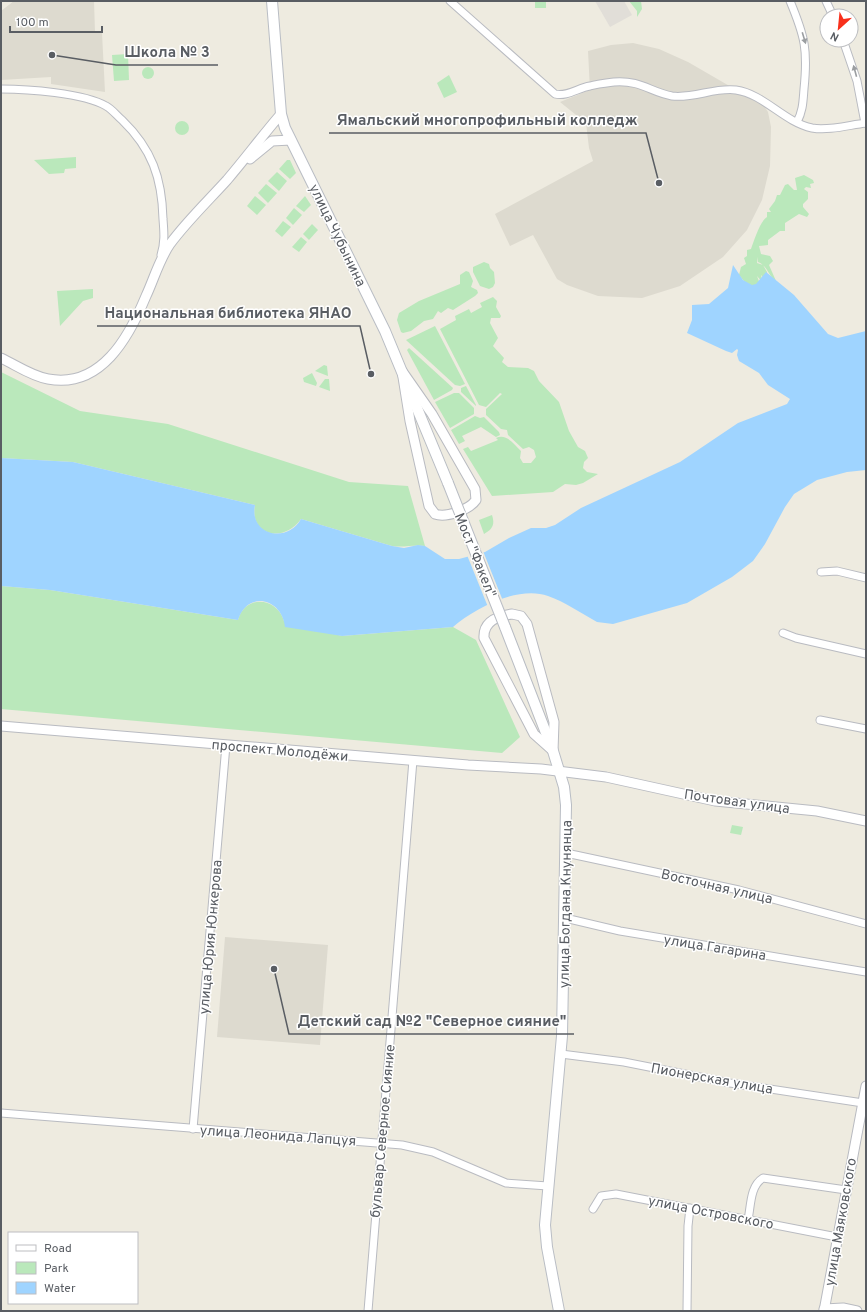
<svg xmlns="http://www.w3.org/2000/svg" width="867" height="1312" font-family="Overpass,sans-serif">
	<style>
		.industrial { fill: #e1ded8 }
		.education { fill: #dddacf }
		.green { fill: #bae8bb }
		.water { fill: #9fd4ff }
		.pier { fill: #eeebe0 }
		.lines { fill: none; stroke-linecap: round; stroke-linejoin: round }
		.minor-casing { stroke: #b9bbc1; stroke-width: 9 }
		.tertiary-casing { stroke: #b9bbc1; stroke-width: 11 }
		.secondary-casing { stroke: #b9bdc4; stroke-width: 12 }
		.minor { stroke: #fff; stroke-width: 7 }
		.tertiary { stroke: #fff; stroke-width: 9 }
		.secondary { stroke: #fff; stroke-width: 10 }
		.secondary-bridge-casing { stroke: #b9bdc4; stroke-width: 12; stroke-linecap: butt }
		.secondary-bridge { stroke: #fff; stroke-width: 10 }
		.oneway { fill: #9b9ea1 }
		.labels { text-anchor: middle; stroke-width: 3; stroke-linejoin: round; paint-order: stroke }
		.street-label { font-size: 14px; fill: #595d63; stroke: #fff }
		.leader { fill: none; stroke: #595d63; stroke-width: 1.5 }
		.callout-dot { fill: #595d63; stroke: #fff; stroke-width: 1.5 }
		.callout-label { font-size: 15px; text-anchor: middle; font-weight: bold; fill: #595d63; stroke: #fff; stroke-width: 3; stroke-linejoin: round; paint-order: stroke }
	</style>
	<rect width="100%" height="100%" fill="#eeebe0"/>
	<path class="industrial" d="M595,1H624L632,15L610,27Z"/>
	<g class="education">
		<path d="M14,1H94L95,32L102,33L105,92L51,84V77L1,80V11Z"/>
		<path d="M633,43L659,49L688,62L764,106L768,112L771,127L770,166L762,200L747,230L723,257L680,286L642,298L598,296L567,285L557,279L533,235L510,246L495,214L593,161L589,148L586,123L560,102L590,90L588,51L611,45Z"/>
		<path d="M225,937L328,945L320,1045L217,1037Z"/>
	</g>
	<g class="green">
		<rect x="535" y="1" width="11" height="7"/>
		<path d="M629,1H641L642,9L637,17V11Z"/>
		<path d="M128,54L129,80L114,81L112,55Z"/>
		<circle cx="148" cy="73" r="6"/>
		<path d="M449,75L457,92L444,98L437,83Z"/>
		<circle cx="182" cy="128" r="7"/>
		<path d="M76,157V168L65,169L64,173L49,174L34,160Z"/>
		<path d="M287,160H290L296,173L290,179L279,169Z"/>
		<path d="M277,172L287,181L279,191L268,181Z"/>
		<path d="M804,175L813,180L814,183L810,184L811,188L806,187L804,189L808,192V199L803,204V207L809,214L807,217L799,214L785,223V231H780L768,240V245L759,246L761,254L770,256L773,261L769,265L776,281C768,276 768,266 758,262V257L757,263L763,265L767,272V282L761,275L763,283L757,276L760,284L753,287L744,281L739,275L741,267L746,264L744,258L747,256V250L751,249C754,241 760,221 767,217V212H771L769,209L775,201L777,195H780L785,185L788,184L794,190H797L795,178Z"/>
		<path d="M266,184L277,193L268,203L258,193Z"/>
		<path d="M255,196L266,205L257,215L247,206Z"/>
		<path d="M305,196L311,205L304,212L296,206Z"/>
		<path d="M294,208L302,215L293,225L286,218Z"/>
		<path d="M283,221L291,227L282,237L275,231Z"/>
		<path d="M312,224L318,230L309,240L303,234Z"/>
		<path d="M301,237L307,242L299,252L292,247Z"/>
		<path d="M484,262L489,264L490,268L494,272L495,283L493,287L489,289L480,286L473,272V267Z"/>
		<path d="M466,271L469,272L473,281L471,287L477,290L478,293L475,296L453,310L448,308L441,313L438,311L433,319L424,321L411,331L403,333L401,332L397,320L399,313L419,301L460,284V275Z"/>
		<path d="M93,289V298L83,301L60,326L57,291Z"/>
		<path d="M493,297L497,301L496,307L501,316L500,318H491L490,323L498,338L493,346L504,358L502,362L508,367L528,368L534,371L539,381L559,402L569,431L578,447L585,451L588,458L584,462L583,468L587,472L598,474L583,483L576,485L565,484L553,492L492,496L463,449L468,447L471,451L498,440L496,438C506,433 514,444 521,451L520,458L523,463H531L536,457L534,450L529,447L523,449L508,435L507,430L501,429L486,415V409L502,394L500,393L486,407L479,405L440,329L456,320L455,316L469,309L471,313L482,307L480,303Z"/>
		<path d="M435,326L465,384L460,386L455,385L406,340Z"/>
		<path d="M409,348L453,388L452,390L434,400L407,350Z"/>
		<path d="M324,365L327,366L328,376L315,371Z"/>
		<path d="M1,372L80,411L168,424L349,482L408,486L425,546C414,544 404,548 392,546L301,519C283,544 249,535 255,505L73,462L1,458Z"/>
		<path d="M312,373L317,383L316,386L304,382L303,378Z"/>
		<path d="M325,379H329L330,391L319,387Z"/>
		<path d="M466,386L476,405V406L461,392V388Z"/>
		<path d="M454,393H459L474,408V414L450,428L435,402Z"/>
		<path d="M475,416L480,418L484,417L499,432L500,435L496,437L481,427L462,436L465,441L459,444L451,430Z"/>
		<path d="M492,515C495,524 493,529 484,534L479,520Z"/>
		<path d="M1,586L50,590L238,620C245,594 277,597 284,621L342,636L453,627L476,640L520,737L502,753L1,709Z"/>
		<path d="M732,825L743,827L741,835L730,833Z"/>
	</g>
	<path class="water" d="M733,265L743,280L752,285L756,284L766,272L794,295L828,334L838,338L866,331V470L847,472L817,480L794,494L785,507L765,544L753,561L732,577L687,603L613,624L597,622C581,613 565,602 548,596C519,585 475,608 453,627L342,636L285,627C282,598 247,590 238,620L50,590L1,586V458L73,462L255,505C249,535 287,544 301,519L392,546L404,548L418,545L425,546L445,559H459L485,552L509,538L531,528H546L555,525L581,508L680,462L738,423L787,404L790,399L768,385L759,373L739,361L737,355L738,350L737,349L732,353L726,351L687,333L692,320V305L709,304L728,288Z"/>
	<path class="pier" d="M483,551L503,601L488,607L467,555Z"/>
	<g class="lines">
		<g class="minor-casing">
			<g id="minor">
				<path d="M450,1L555,94C567,97 578,88 590,86C597,84 606,83 614,82C641,80 650,92 672,96C693,99 715,87 736,90C764,94 784,122 812,128C829,131 849,125 866,123"/>
				<path d="M790,1C805,37 808,50 804,89C803,101 803,111 797,122"/>
				<path d="M826,1L833,16"/>
				<path d="M843,40L857,81L865,123"/>
				<path d="M1,89C27,89 84,93 106,106C112,109 117,116 122,120C152,149 162,178 163,219C164,232 165,242 161,255"/>
				<path d="M821,572L837,571L866,578"/>
				<path d="M783,633L796,638L866,654"/>
				<path d="M820,720L866,729"/>
				<path d="M566,853L739,890L866,924"/>
				<path d="M565,918L620,931L866,972"/>
				<path d="M561,1054L624,1062L730,1083L863,1103"/>
				<path d="M1,1113L402,1145L433,1152L506,1183L548,1186"/>
				<path d="M193,1129L226,745"/>
				<path d="M593,1209L601,1196L616,1194L837,1237"/>
				<path d="M748,1220C751,1205 750,1186 763,1178L846,1190"/>
				<path d="M368,1311L413,760"/>
				<path d="M687,1311L688,1226L690,1208"/>
			</g>
		</g>
		<g class="tertiary-casing">
			<g id="tertiary">
				<path d="M250,159L272,141L291,140"/>
				<path d="M1,358C16,365 31,376 48,379C101,389 129,337 146,296C154,279 159,260 170,244C187,221 208,201 227,180C245,159 262,136 281,114"/>
				<path d="M402,371L432,414L475,489L476,500C469,510 446,518 435,514L429,506L410,421Z"/>
				<path d="M512,614L521,616L527,624L554,722L553,751L534,734L484,638C483,621 498,616 512,614Z"/>
				<path d="M1,726L468,765L541,769L606,777L715,801L817,811L866,821"/>
				<path d="M824,1309L843,1308L857,1311"/>
				<path d="M824,1311L866,1086"/>
			</g>
		</g>
		<g class="secondary-casing">
			<g id="secondary">
				<path d="M272,1L281,114L285,128L385,331L448,483"/>
				<path d="M505,627L553,751L564,787L566,805L562,1036L545,1225L547,1247L559,1311"/>
			</g>
		</g>
		<use href="#minor" class="minor"/>
		<use href="#tertiary" class="tertiary"/>
		<use href="#secondary" class="secondary"/>
		<g class="secondary-bridge-casing">
			<path id="secondary-bridge" d="M448,483L505,627"/>
		</g>
		<use href="#secondary-bridge" class="secondary-bridge"/>
	</g>
	<defs><path id="oneway-solid" d="M-6-.8H1V-3.2L6.5 0L1 3.2V.8H-6Z"/></defs>
	<g class="oneway">
		<use href="#oneway-solid" transform="translate(804 38) rotate(73)"/>
		<use href="#oneway-solid" transform="translate(855 71) rotate(-105)"/>
	</g>
	<g class="labels">
		<g class="street-label">
			<text transform="translate(338 235) rotate(64)" y="5">улица Чубынина</text>
			<text transform="translate(476 555) rotate(68)" y="5">Мост "Факел"</text>
			<text transform="translate(280 750) rotate(5)" y="5">проспект Молодёжи</text>
			<text transform="translate(737 801) rotate(8)" y="5">Почтовая улица</text>
			<text transform="translate(717 886) rotate(13)" y="5">Восточная улица</text>
			<text transform="translate(565 904) rotate(-89)" y="5">улица Богдана Кнунянца</text>
			<text transform="translate(210 937) rotate(-85)" y="5">улица Юрия Юнкерова</text>
			<text transform="translate(715 947) rotate(9)" y="5">улица Гагарина</text>
			<text transform="translate(712 1078) rotate(10)" y="5">Пионерская улица</text>
			<text transform="translate(382 1131) rotate(-85)" y="5">бульвар Северное Сияние</text>
			<text transform="translate(278 1135) rotate(4)" y="5">улица Леонида Лапцуя</text>
			<text transform="translate(711 1212) rotate(11)" y="5">улица Островского</text>
			<text transform="translate(840 1222) rotate(-80)" y="5">улица Маяковского</text>
		</g>
	</g>
	<path class="leader" d="M52 55L116 65H218M659 183L646 133H329M371 374L360 326H97M274 969L289 1034H574"/>
	<g class="callout-dot">
		<circle cx="52" cy="55" r="4"/>
		<circle cx="659" cy="183" r="4"/>
		<circle cx="371" cy="374" r="4"/>
		<circle cx="274" cy="969" r="4"/>
	</g>
	<g class="callout-label">
		<text x="167" y="57">Школа № 3</text>
		<text x="487" y="125">Ямальский многопрофильный колледж</text>
		<text x="228" y="318">Национальная библиотека ЯНАО</text>
		<text x="432" y="1026">Детский сад №2 "Северное сияние"</text>
	</g>
	<rect width="867" height="1312" fill="none" stroke="#595d63" stroke-width="4"/>
	<rect x="8" y="1232" width="130" height="72" fill="#ffffff" stroke="#bdbec1"/>
	<rect x="16" y="1245" width="20" height="6" fill="#ffffff" stroke="#bdbec1"/>
	<text x="44" y="1252" font-size="12" fill="#595d63">Road</text>
	<rect x="16" y="1262" width="20" height="12" fill="#bae8bb" stroke="#bdbec1"/>
	<text x="44" y="1272" font-size="12" fill="#595d63">Park</text>
	<rect x="16" y="1282" width="20" height="12" fill="#9fd4ff" stroke="#bdbec1"/>
	<text x="44" y="1292" font-size="12" fill="#595d63">Water</text>
	<g transform="translate(839 28) rotate(207)"><circle r="19" fill="#ffffff" stroke="#bdbec1"/>
	<path d="M0-3L7 15L0 10L-7 15Z" fill="#f8301c"/>
	<text y="-6" font-size="11" font-weight="bold" text-anchor="middle" fill="#595d63">N</text>
	</g>
	<path d="M10 26v6h92v-6" fill="none" stroke="#595d63" stroke-width="2"/>
	<text x="16" y="26" font-size="12" fill="#595d63" stroke="#ffffff" stroke-width="3" paint-order="stroke">100 m</text>
</svg>
